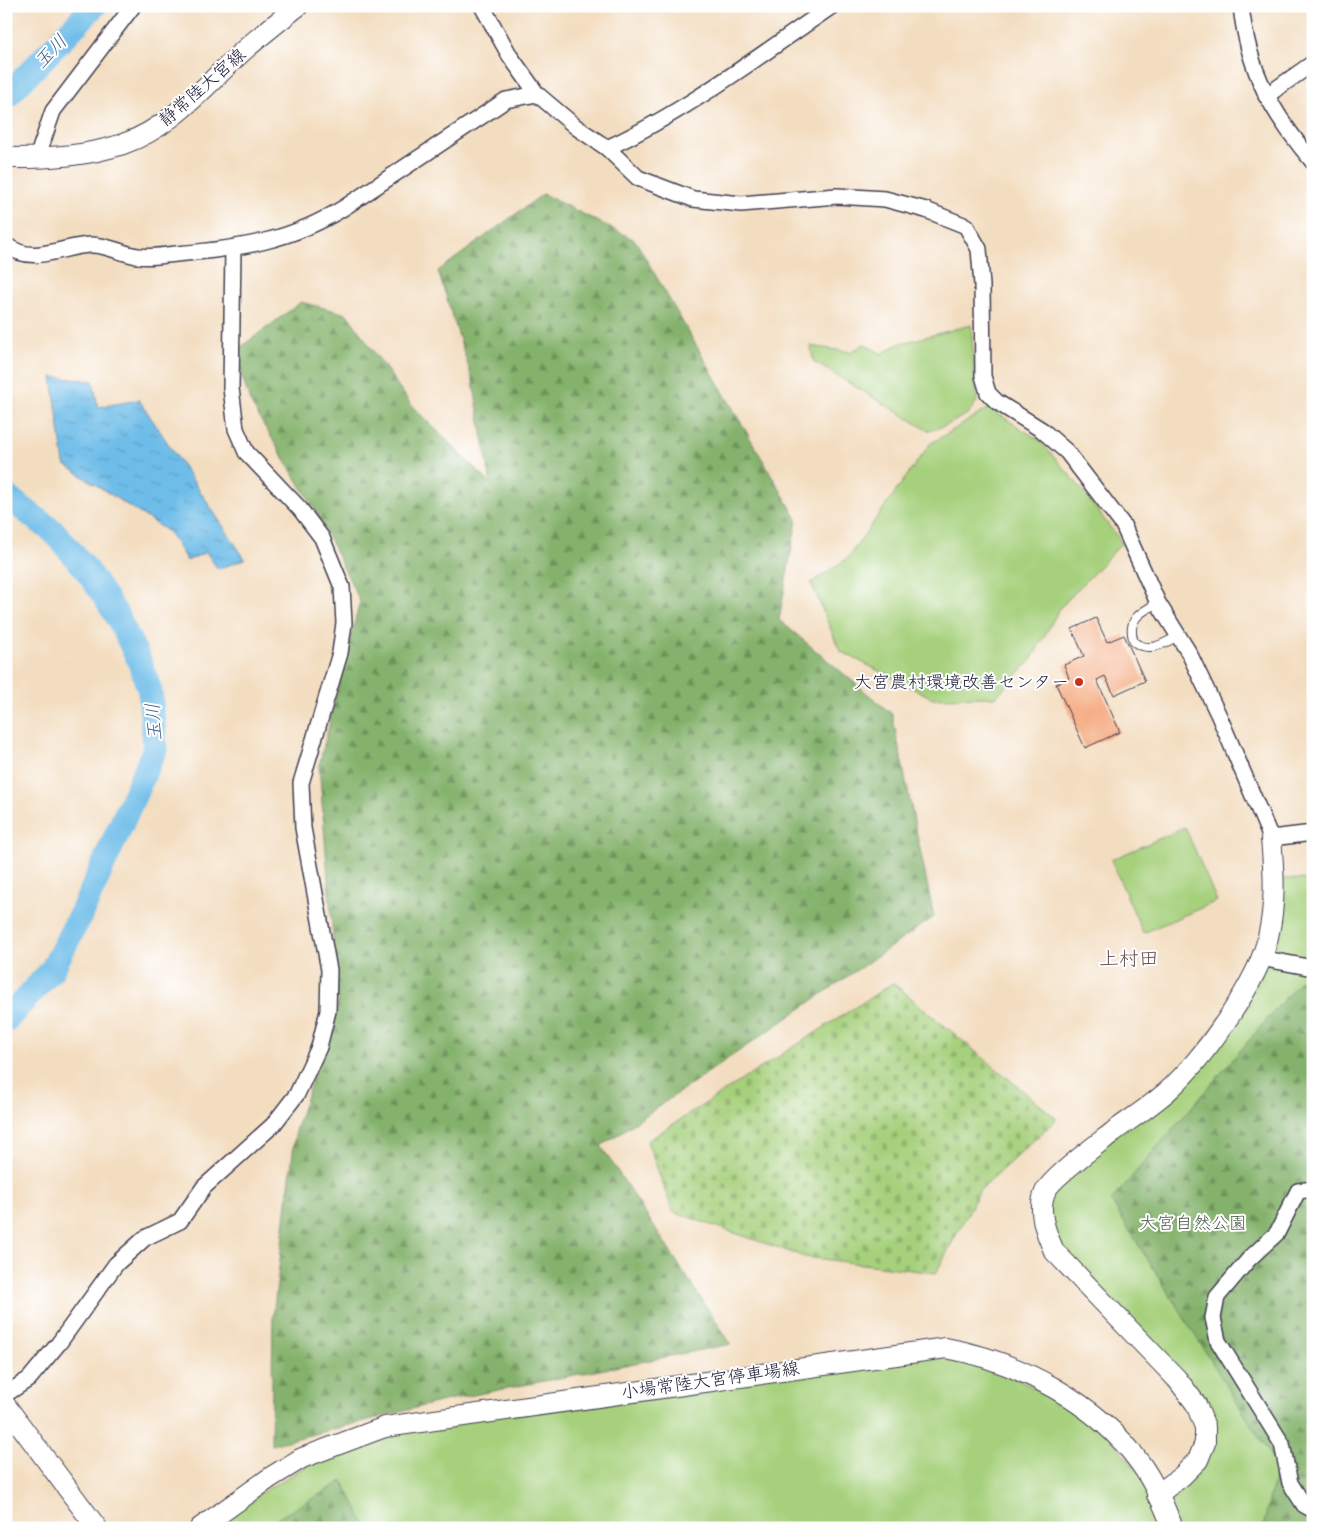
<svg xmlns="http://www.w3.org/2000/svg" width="1319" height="1534" font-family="'Patrick Hand','Klee One',sans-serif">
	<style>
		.green { fill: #a6d07c; stroke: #64795c }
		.forest { fill: url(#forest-firs); stroke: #536a54 }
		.cemetery { fill: url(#cemetery-stones); stroke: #64795c }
		.water { fill: url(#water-ripples); stroke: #487092 }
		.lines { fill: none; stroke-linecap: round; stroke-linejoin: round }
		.river { stroke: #6ebde9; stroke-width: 25 }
		.building { fill: #f4a77d }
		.lane-casing { stroke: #413e4f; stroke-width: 10 }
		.street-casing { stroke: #413e4f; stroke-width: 18 }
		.secondary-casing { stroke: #413e4f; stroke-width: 22 }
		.lane { stroke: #fff; stroke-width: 8 }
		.street { stroke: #fff; stroke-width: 15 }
		.secondary { stroke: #fff; stroke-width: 20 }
		.poi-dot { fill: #c8321e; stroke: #fff; stroke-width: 2 }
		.labels { text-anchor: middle; stroke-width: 4; stroke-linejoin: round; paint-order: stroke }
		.street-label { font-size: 18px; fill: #22223b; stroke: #fff }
		.poi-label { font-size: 18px; fill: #22223b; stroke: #fff; text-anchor: end }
		.park-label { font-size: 18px; fill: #505f52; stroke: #fff }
		.water-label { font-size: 19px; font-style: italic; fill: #406081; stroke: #fff }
		.quarter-label { font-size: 20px; fill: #6c5152; stroke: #fff }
	</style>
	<defs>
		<pattern id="forest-firs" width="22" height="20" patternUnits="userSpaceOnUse" patternTransform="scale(1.25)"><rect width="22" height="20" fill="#84b26c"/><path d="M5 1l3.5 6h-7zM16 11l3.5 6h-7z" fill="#6c905a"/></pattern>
		<pattern id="cemetery-stones" width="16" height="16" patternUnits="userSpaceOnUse" patternTransform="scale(1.25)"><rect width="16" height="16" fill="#a6d07c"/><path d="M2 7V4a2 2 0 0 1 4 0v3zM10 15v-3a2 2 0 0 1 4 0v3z" fill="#8fb26c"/></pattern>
		<pattern id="water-ripples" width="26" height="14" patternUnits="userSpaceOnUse" patternTransform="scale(1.25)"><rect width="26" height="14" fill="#6ebde9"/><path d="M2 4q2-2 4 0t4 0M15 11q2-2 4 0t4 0" fill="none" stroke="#5a99be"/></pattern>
	</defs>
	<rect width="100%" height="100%" fill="#fff"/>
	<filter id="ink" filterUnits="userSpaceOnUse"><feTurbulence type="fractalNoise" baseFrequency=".02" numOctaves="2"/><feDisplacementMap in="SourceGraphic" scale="10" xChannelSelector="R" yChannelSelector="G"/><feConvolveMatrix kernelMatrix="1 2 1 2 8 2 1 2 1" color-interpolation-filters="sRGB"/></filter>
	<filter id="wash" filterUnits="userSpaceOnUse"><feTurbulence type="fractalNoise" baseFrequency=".0096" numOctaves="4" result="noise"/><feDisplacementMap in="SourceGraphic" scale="20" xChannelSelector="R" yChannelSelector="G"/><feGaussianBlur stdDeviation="1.12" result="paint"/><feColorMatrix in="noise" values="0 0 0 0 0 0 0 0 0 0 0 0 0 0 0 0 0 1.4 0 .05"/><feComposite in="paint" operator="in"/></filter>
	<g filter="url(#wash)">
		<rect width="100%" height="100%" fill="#f3ddc0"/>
		<g class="green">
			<path d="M971,325L977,401L969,413L949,424L929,431L814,362L810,346L851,352L864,344L882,354L898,344Z"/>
			<path d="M989,408L1039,440L1076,482L1122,543L1060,608L1031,660L996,697L932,698L840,651L811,583L847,559L930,444Z"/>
			<path d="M1185,827L1217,901L1143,933L1111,860Z"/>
			<path d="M1275,878L1313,880V1528H200L360,1435L946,1348L1089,1412L1157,1494L1182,1476L1205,1427L1054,1251L1045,1191L1173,1086L1261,958Z"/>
		</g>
		<g class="forest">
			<path d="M543,194L635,240L797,519L779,620L892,714L934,917L601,1146L731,1344L443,1401L271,1445L273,1317L296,1128L338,1003L319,765L360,601L313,506L251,404L234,352L301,302L347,314L413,407L491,484L473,381L438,271Z"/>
			<path d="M1313,966V1528H1263L1277,1466L1111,1201Z"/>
			<path d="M343,1481L367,1528H261Z"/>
		</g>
		<path class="cemetery" d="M893,983L1057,1119L980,1190L936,1273L805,1257L673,1212L647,1141Z"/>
		<path class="water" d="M52,377L93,381L98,407L139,400L245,559L218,569L206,552L187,561L170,533L64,464Z"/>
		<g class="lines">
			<g class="river">
				<path d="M6,97L94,6"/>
				<path d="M6,496L54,532L86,569L116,614L139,660L150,691L155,749L82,912L52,970L6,1020"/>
			</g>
		</g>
		<g id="blocks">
			<path class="building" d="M1096,618L1107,642L1124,635L1145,681L1114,695L1105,676L1097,680L1120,732L1085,748L1056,684L1069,678L1064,665L1084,656L1072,629Z"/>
		</g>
	</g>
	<g filter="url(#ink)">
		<use href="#blocks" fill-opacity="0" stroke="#413e4f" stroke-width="1"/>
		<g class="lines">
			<g class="lane-casing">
				<path id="lane" d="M1158,603C1140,612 1126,620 1134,642C1150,653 1163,644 1178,636"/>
			</g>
			<g class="street-casing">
				<g id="street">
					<path d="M482,6L510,56L537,94L576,127L607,148L638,178L693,199L741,204L837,196L885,199L926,210L966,226L979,249L982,285L983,376L988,393L997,402L1042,430L1067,452L1123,525L1158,603L1189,653L1219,716L1271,838L1313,833"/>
					<path d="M1241,6C1248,71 1272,113 1313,162"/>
					<path d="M1266,96L1313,63"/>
					<path d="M607,148C687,111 760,55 832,6"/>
					<path d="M37,158L53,111L133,6"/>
					<path d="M6,245C33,266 61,246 90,245C106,244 122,254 138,256C149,258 164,255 176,254C238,249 292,241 345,207L506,100L537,94"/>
					<path d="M1261,958L1313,968"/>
					<path d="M1313,1189L1298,1191L1277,1233L1249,1259L1217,1297L1213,1318L1218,1341L1282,1444L1290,1483L1304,1505L1313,1510"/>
					<path d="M6,1394L29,1379L59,1343L116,1264L145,1238L180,1221L204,1187L273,1125L297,1094L319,1047L328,1011L329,970L303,828L301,783L340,653L344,623L342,587L322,538L300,509L246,452L236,429L231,388L233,248"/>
				</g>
			</g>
			<g class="secondary-casing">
				<g id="secondary">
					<path d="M6,156L14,158C51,158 87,156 123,144C171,128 206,85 242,52C260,36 279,21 298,6"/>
					<path d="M6,1406L97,1528"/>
					<path d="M1157,1495L1182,1476L1198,1460L1205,1443V1427L1196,1404L1177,1379L1054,1251C1046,1233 1037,1211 1045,1192C1051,1178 1099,1143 1113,1132C1133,1117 1156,1103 1173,1086C1206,1054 1259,981 1268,937C1276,903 1274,872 1271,838"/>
					<path d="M200,1528L271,1477L302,1458L385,1427L946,1348C1018,1361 1097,1403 1140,1463C1154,1482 1164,1506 1173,1528"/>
				</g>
			</g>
			<use href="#lane" class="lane"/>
			<use href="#street" class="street"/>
			<use href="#secondary" class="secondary"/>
		</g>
	</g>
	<circle class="poi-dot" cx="1079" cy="682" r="5"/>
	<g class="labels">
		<g class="street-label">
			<text transform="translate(202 87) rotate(-41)" y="6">静常陸大宮線</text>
			<text transform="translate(710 1380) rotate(-8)" y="6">小場常陸大宮停車場線</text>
		</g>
		<g class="poi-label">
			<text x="1069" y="688">大宮農村環境改善センター</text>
		</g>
		<g class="park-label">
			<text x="1193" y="1229">大宮自然公園</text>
		</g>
		<g class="water-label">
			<text transform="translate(50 51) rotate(-46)" y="7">玉川</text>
			<text transform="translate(153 722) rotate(-94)" y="7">玉川</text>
		</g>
		<g class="quarter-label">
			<text x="1129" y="965">上村田</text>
		</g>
	</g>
	<rect width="1319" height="1534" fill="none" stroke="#fff" stroke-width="25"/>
</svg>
